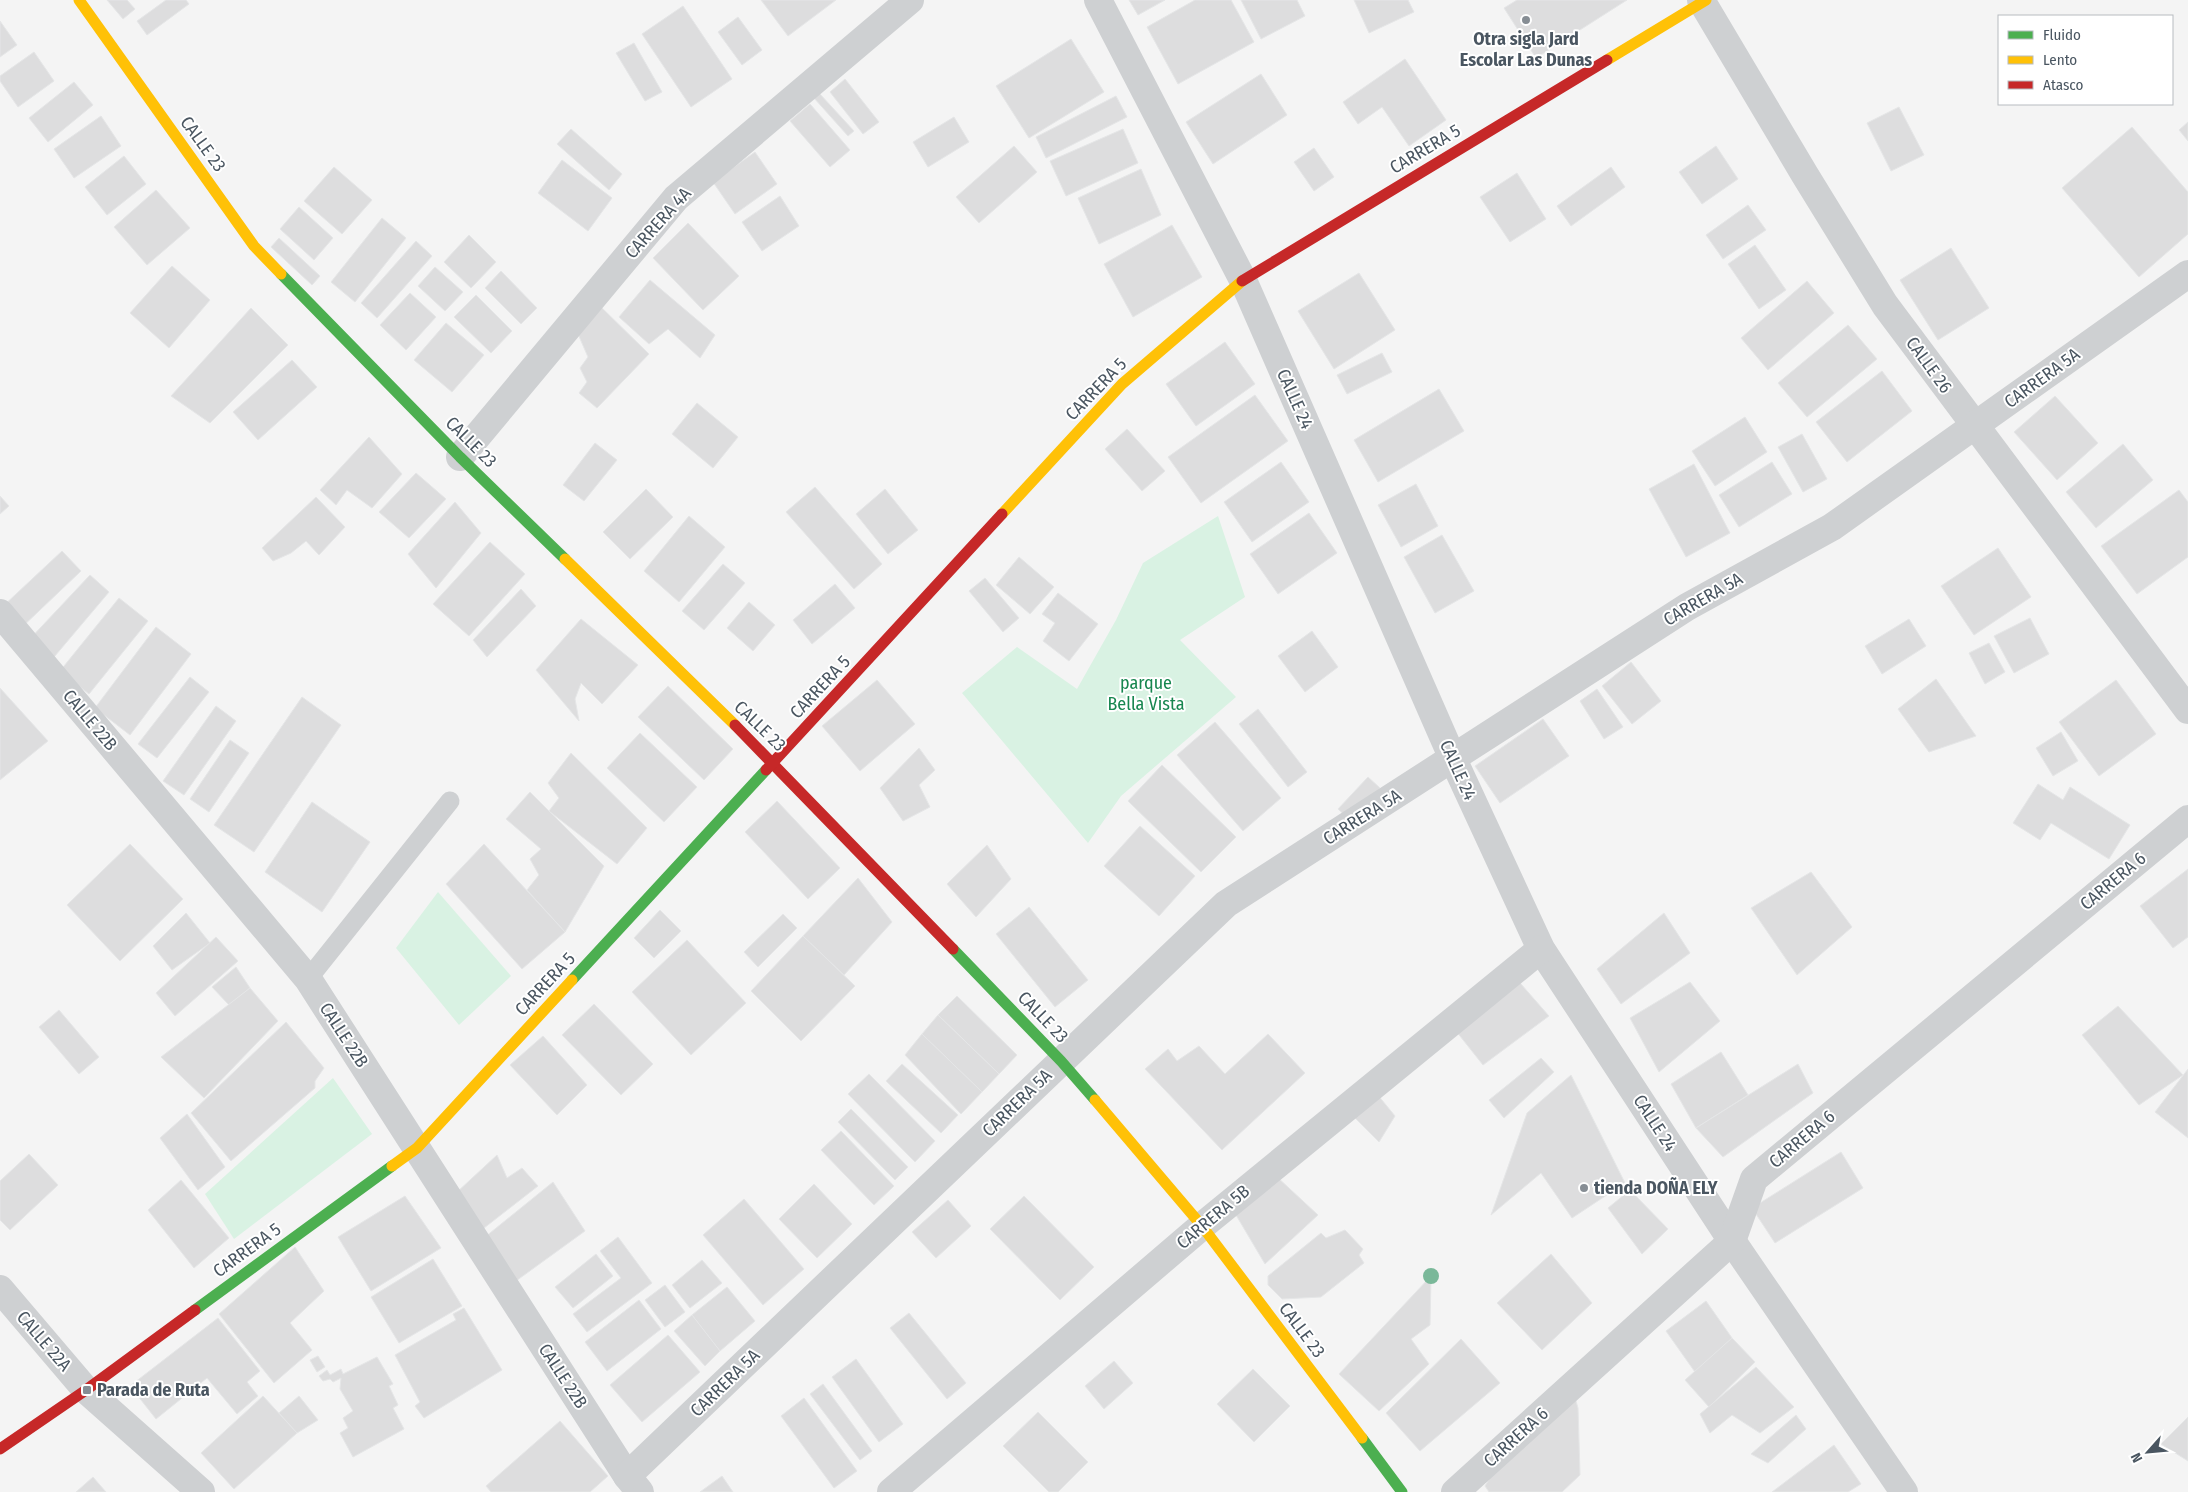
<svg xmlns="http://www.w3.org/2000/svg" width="2188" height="1492" font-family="'Fira Sans Condensed',sans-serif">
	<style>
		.green { fill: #d9f2e3 }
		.building { fill: #ddddde; stroke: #e5e6e7 }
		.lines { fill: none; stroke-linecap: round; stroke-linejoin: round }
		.lane { stroke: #ced0d2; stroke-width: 19 }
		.street { stroke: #ced0d2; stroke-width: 28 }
		.fast { stroke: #4caf50; stroke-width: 11 }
		.slow { stroke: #ffc107; stroke-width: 11 }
		.jam { stroke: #c62828; stroke-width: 11 }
		.tree { fill: #7ab899 }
		.poi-dot { fill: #868d94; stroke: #fff; stroke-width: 2 }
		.labels { text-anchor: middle; stroke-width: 4; stroke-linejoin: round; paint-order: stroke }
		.poi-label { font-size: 18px; font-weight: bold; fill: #4a5661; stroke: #fff; text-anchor: start }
		.street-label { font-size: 18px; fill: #4a5661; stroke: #fff }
		.park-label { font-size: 18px; fill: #17864f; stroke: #fff }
	</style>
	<rect width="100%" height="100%" fill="#f4f4f4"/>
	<g class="green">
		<path d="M1218,516L1245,597L1180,640L1236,697L1121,796L1088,843L962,693L1017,647L1077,689L1116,620L1143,563Z"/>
		<path d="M438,892L511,976L459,1025L396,948Z"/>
		<path d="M333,1078L372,1134L234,1239L205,1194Z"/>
	</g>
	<g class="building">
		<path d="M107,0H127L135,9L123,19Z"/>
		<path d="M166,0H186L189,4L147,35L137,21Z"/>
		<path d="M761,0H836L788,36Z"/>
		<path d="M1129,0H1165L1138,15Z"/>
		<path d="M1195,0H1231L1254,42L1178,84L1147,27Z"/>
		<path d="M1241,0H1297L1305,16L1261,39Z"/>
		<path d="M1354,0H1408L1414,12L1369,33Z"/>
		<path d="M1517,0H1627L1536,58L1504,8Z"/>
		<path d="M683,6L732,79L691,107L642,34Z"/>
		<path d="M738,17L762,50L742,65L718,32Z"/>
		<path d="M0,21L17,45L0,57Z"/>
		<path d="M1071,39L1104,92L1029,138L996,86Z"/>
		<path d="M634,43L662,92L645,101L616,53Z"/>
		<path d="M34,52L54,81L18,107L0,81V76Z"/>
		<path d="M1405,59L1446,120L1409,146L1382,107L1358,124L1343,102Z"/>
		<path d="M1261,74L1287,115L1213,164L1186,122Z"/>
		<path d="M845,79L879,122L863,134L830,92Z"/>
		<path d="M74,82L93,105L48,142L29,118Z"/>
		<path d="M819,93L854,131L848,136L814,98Z"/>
		<path d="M1116,96L1127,117L1046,158L1036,137Z"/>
		<path d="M810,104L850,150L830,167L790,121Z"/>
		<path d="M1899,107L1924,155L1891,171L1867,123Z"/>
		<path d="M101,116L121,146L74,178L54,149Z"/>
		<path d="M954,117L969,142L928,167L913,142Z"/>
		<path d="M2188,122V141L2179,130Z"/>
		<path d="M2132,127L2188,192V234L2139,277L2062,188Z"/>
		<path d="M571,129L622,174L609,190L557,144Z"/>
		<path d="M1123,129L1138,163L1066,196L1050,161Z"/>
		<path d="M1014,146L1037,172L979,223L956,197Z"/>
		<path d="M1716,146L1738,179L1702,204L1679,172Z"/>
		<path d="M1314,148L1334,177L1314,191L1294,162Z"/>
		<path d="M755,152L777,184L735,214L713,182Z"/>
		<path d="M124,156L146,184L107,215L85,187Z"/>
		<path d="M562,160L612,198L588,231L538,193Z"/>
		<path d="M334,167L372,200L342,234L304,201Z"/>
		<path d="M1611,167L1625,187L1571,226L1557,206Z"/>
		<path d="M1141,169L1161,215L1099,244L1078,198Z"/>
		<path d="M1517,173L1546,219L1510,242L1480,197Z"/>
		<path d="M156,190L190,228L147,265L114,227Z"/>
		<path d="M780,196L799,226L762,251L742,222Z"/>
		<path d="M1748,205L1766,230L1723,259L1706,235Z"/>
		<path d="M299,207L333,238L314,260L280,229Z"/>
		<path d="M382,218L406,238L355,302L331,282Z"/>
		<path d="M688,223L739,276L703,310L653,258Z"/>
		<path d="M1172,225L1202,277L1133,317L1104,264Z"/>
		<path d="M469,235L496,262L471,288L444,262Z"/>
		<path d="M279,238L320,276L312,285L271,247Z"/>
		<path d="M416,241L432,256L377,318L361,303Z"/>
		<path d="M1755,245L1786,290L1759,309L1728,264Z"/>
		<path d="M1951,248L1989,308L1938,340L1900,280Z"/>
		<path d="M172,266L210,300L169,348L130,313Z"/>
		<path d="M435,267L463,292L445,311L418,286Z"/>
		<path d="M501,271L537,308L521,324L485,288Z"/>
		<path d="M1359,273L1395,330L1334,369L1298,311Z"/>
		<path d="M650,280L715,335L700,358L668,329L649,344L619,317Z"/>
		<path d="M1807,281L1834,313L1768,370L1741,338Z"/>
		<path d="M410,293L436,317L406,350L380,325Z"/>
		<path d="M476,295L512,331L491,353L454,317Z"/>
		<path d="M600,306L649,354L597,408L579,393L587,382L580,368L588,357L578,334Z"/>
		<path d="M251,308L288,345L210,423L171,396Z"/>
		<path d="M446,323L484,355L452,392L414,360Z"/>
		<path d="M1848,325L1877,359L1807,417L1778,383Z"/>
		<path d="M1225,342L1255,384L1196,426L1166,384Z"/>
		<path d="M1382,353L1392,372L1347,394L1337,375Z"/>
		<path d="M292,360L317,387L258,440L233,412Z"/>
		<path d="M1882,371L1912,411L1847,462L1816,422Z"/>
		<path d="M1439,389L1464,431L1378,482L1354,440Z"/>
		<path d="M1255,395L1288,441L1201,503L1168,457Z"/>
		<path d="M2055,396L2098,443L2057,480L2014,432Z"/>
		<path d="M697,403L738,437L713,468L672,434Z"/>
		<path d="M1745,417L1767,452L1715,486L1692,451Z"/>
		<path d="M1127,429L1165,471L1142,491L1105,449Z"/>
		<path d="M1802,434L1827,479L1803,492L1778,447Z"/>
		<path d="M369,437L402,474L372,508L347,490L336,505L320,490Z"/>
		<path d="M595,443L617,460L584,501L563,485Z"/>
		<path d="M2123,444L2153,480L2096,528L2066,492Z"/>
		<path d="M1281,462L1309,502L1252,542L1224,502Z"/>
		<path d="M1772,462L1792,494L1739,527L1719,495Z"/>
		<path d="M1694,464L1730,533L1686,557L1649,489Z"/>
		<path d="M416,473L446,499L409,538L379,512Z"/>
		<path d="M1416,484L1438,526L1401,547L1378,505Z"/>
		<path d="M815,487L882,564L854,589L786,512Z"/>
		<path d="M646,489L673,517L630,559L603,532Z"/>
		<path d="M885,489L918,530L888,554L856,514Z"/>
		<path d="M2179,490L2188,502V557L2137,594L2101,546Z"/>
		<path d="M0,496L9,506L0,514Z"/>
		<path d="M316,497L345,527L319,555L306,541L291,553L273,561L262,548Z"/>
		<path d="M455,502L481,533L436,588L408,554Z"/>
		<path d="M1309,513L1337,553L1278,594L1250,554Z"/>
		<path d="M689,516L725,547L679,602L644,571Z"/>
		<path d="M1442,535L1474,591L1435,613L1404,557Z"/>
		<path d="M490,542L525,574L469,636L433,604Z"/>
		<path d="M1998,548L2031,597L1974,635L1941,586Z"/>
		<path d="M62,551L81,571L20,629L0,609Z"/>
		<path d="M1019,557L1054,587L1030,614L996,585Z"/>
		<path d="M723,564L745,583L704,630L682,611Z"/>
		<path d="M90,575L109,592L49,663L27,642Z"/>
		<path d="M985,578L1019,618L1003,632L969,591Z"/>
		<path d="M835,584L855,608L812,644L793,620Z"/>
		<path d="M521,589L536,606L487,657L473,640Z"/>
		<path d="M1058,593L1098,624L1069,661L1043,641L1055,623L1042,614Z"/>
		<path d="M119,598L148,621L89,694L60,671Z"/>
		<path d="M749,602L775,625L753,651L727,628Z"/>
		<path d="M2030,618L2049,654L2014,673L1994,636Z"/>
		<path d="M581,619L638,665L602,704L581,683L575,699L579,721L536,670Z"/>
		<path d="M1909,619L1926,646L1882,674L1865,646Z"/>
		<path d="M156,627L191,654L130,735L95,708Z"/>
		<path d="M1312,631L1338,667L1305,692L1278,656Z"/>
		<path d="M1989,643L2005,672L1985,684L1969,653Z"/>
		<path d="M1631,662L1661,701L1632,724L1602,686Z"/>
		<path d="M190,677L209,692L157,758L138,744Z"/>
		<path d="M1936,679L1976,736L1929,752L1898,709Z"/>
		<path d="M877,680L915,724L860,771L822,726Z"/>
		<path d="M2116,680L2156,734L2099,776L2059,722Z"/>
		<path d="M668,686L733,749L704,780L638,717Z"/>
		<path d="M0,688L48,741L0,780Z"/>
		<path d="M1597,689L1623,727L1604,739L1580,701Z"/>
		<path d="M302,697L341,725L254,852L214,825Z"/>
		<path d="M216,706L236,721L184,795L163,781Z"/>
		<path d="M1258,709L1307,772L1288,787L1239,724Z"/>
		<path d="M1543,719L1569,756L1500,803L1475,766Z"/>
		<path d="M1215,722L1281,798L1243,831L1177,755Z"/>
		<path d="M2061,732L2078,761L2053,776L2036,748Z"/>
		<path d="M640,733L697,787L664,822L607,768Z"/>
		<path d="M230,740L249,753L209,812L190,799Z"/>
		<path d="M919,748L935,770L919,785L930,807L903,821L880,788Z"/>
		<path d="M571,753L647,828L617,864L549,811L559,798L548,783Z"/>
		<path d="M1162,765L1236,837L1201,872L1128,801Z"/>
		<path d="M1368,777L1380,788L1350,820L1338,809Z"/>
		<path d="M2038,784L2063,800L2070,787L2130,825L2109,859L2051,823L2040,840L2013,823Z"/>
		<path d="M530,792L604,866L565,932L527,890L539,875L530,859L541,849L506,819Z"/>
		<path d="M777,801L840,868L808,899L745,832Z"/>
		<path d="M312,802L370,842L322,912L265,872Z"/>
		<path d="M1140,826L1195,876L1159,916L1104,866Z"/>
		<path d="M130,844L183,899L120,961L67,905Z"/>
		<path d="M484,844L565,932L522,969L446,884Z"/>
		<path d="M987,845L1011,879L976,917L947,884Z"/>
		<path d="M2188,869V937L2173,948L2140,906Z"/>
		<path d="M1811,872L1852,927L1797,975L1751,908Z"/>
		<path d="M858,878L892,922L844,975L803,936Z"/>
		<path d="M1029,907L1088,980L1055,1007L996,934Z"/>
		<path d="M660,910L681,931L654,958L634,938Z"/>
		<path d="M186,913L210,943L172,970L153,946Z"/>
		<path d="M1664,913L1690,953L1621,1004L1597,969Z"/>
		<path d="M783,914L797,928L758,967L744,952Z"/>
		<path d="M803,936L855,986L801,1041L751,991Z"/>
		<path d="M216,937L238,961L175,1016L156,993Z"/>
		<path d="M687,940L746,1003L691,1055L632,992Z"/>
		<path d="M236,967L250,988L229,1005L212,987Z"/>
		<path d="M1514,976L1549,1016L1483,1065L1456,1031Z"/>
		<path d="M1690,982L1720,1021L1659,1072L1630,1018Z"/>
		<path d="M250,988L278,1021L204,1098L161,1057Z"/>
		<path d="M957,996L1017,1055L999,1074L938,1015Z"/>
		<path d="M594,1004L653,1064L621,1095L562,1035Z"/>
		<path d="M2118,1006L2183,1075L2139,1105L2082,1035Z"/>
		<path d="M59,1010L99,1057L79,1074L39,1027Z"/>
		<path d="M938,1015L999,1074L982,1092L922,1034Z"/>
		<path d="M286,1022L324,1068L315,1081V1088L231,1161L191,1113Z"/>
		<path d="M922,1034L982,1092L961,1114L905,1055Z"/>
		<path d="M1268,1034L1305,1073L1222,1150L1145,1069L1168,1049L1177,1061L1199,1046L1225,1074Z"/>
		<path d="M543,1036L587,1085L557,1115L510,1065Z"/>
		<path d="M1721,1052L1748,1095L1696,1128L1671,1084Z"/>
		<path d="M1541,1058L1554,1072L1504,1118L1489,1100Z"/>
		<path d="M902,1064L958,1115L941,1133L886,1081Z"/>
		<path d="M1798,1064L1813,1093L1723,1157L1696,1128Z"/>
		<path d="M2188,1069V1138L2155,1112Z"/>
		<path d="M869,1074L935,1141L915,1162L848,1094Z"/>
		<path d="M1571,1075L1625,1183L1572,1218L1541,1173L1491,1215L1527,1113Z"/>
		<path d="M1377,1094L1395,1116L1379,1142L1351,1114Z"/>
		<path d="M851,1109L908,1167L895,1180L838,1122Z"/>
		<path d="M187,1114L225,1167L198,1190L160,1138Z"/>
		<path d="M841,1131L894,1186L874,1205L821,1150Z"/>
		<path d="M1841,1152L1863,1188L1775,1243L1752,1208Z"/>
		<path d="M29,1154L58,1185L10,1230L0,1220V1181Z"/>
		<path d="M497,1155L507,1178L522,1168L538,1186L479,1232L456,1193Z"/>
		<path d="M1276,1176L1318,1215L1265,1264L1236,1215Z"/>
		<path d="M181,1180L229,1238L194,1268L148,1210Z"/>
		<path d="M553,1182L585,1231L516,1281L485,1237Z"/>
		<path d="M814,1184L852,1224L817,1258L779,1219Z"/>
		<path d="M1630,1190L1668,1229L1642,1254L1608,1208Z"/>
		<path d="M405,1196L441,1248L371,1291L338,1237Z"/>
		<path d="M1024,1196L1094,1267L1060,1300L990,1229Z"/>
		<path d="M744,1199L804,1269L763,1305L703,1235Z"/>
		<path d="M948,1200L971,1226L936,1258L912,1232Z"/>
		<path d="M1345,1230L1363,1249L1359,1255L1364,1263L1321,1297L1282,1299L1268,1285V1276L1321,1233L1326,1238Z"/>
		<path d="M618,1237L652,1283L587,1332L573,1314L621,1278L600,1251Z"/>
		<path d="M295,1247L324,1291L290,1323L312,1350L274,1383L219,1314Z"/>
		<path d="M596,1254L613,1276L573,1308L555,1287Z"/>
		<path d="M1551,1254L1592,1303L1542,1350L1497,1303Z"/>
		<path d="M433,1259L462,1306L399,1343L371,1297Z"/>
		<path d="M702,1260L722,1283L690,1308L672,1285Z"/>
		<path d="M1431,1276L1430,1325L1411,1339L1429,1364L1379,1411L1339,1374Z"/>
		<path d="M665,1285L685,1312L665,1327L645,1300Z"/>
		<path d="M727,1287L755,1321L720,1351L692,1315Z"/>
		<path d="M639,1300L661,1329L607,1371L585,1342Z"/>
		<path d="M1706,1301L1732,1338L1695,1372L1666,1331Z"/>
		<path d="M464,1308L502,1370L424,1418L415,1406L420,1402L395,1355L456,1320L453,1314Z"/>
		<path d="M909,1313L966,1383L947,1399L890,1328Z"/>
		<path d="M692,1315L720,1351L705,1366L674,1331Z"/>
		<path d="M218,1318L260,1371L247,1382L258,1396L237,1414L207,1378L156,1419L130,1386Z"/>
		<path d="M668,1335L700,1372L642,1422L610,1385Z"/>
		<path d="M1732,1338L1755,1362L1709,1407L1685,1380Z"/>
		<path d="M1461,1339L1500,1383L1420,1451L1386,1413Z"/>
		<path d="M318,1356L325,1367L317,1372L310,1360Z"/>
		<path d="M377,1357L393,1384L389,1386L398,1405L393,1408L404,1429L353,1457L340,1433L348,1428L343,1418L353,1411L340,1389L341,1378L333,1382L330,1379L323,1381L319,1376L327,1370L330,1375L341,1369L343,1374Z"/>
		<path d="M856,1359L903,1424L879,1442L832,1377Z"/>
		<path d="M1114,1361L1133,1383L1104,1409L1085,1386Z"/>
		<path d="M1756,1367L1794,1407L1760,1433L1732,1415L1710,1433L1700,1414Z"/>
		<path d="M1253,1369L1290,1406L1254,1442L1217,1404Z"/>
		<path d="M823,1384L872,1451L860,1460L810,1394Z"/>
		<path d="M1573,1391L1578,1408L1580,1475L1562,1492H1489L1485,1486L1502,1458Z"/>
		<path d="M263,1396L297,1433L234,1489L201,1453Z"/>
		<path d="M299,1396L318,1420L297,1433L279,1413Z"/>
		<path d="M804,1398L857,1471L834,1488L781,1416Z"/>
		<path d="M1038,1412L1088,1462L1058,1492H1049L1003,1446Z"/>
		<path d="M1796,1415L1806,1429L1768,1463L1751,1454Z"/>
		<path d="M2188,1417V1461L2161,1444Z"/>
		<path d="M560,1421L608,1476L590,1492H491L486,1486Z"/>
		<path d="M1834,1445L1861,1484L1848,1492H1772Z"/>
		<path d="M722,1476L733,1492H700Z"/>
		<path d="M93,1477L106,1492H76Z"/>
	</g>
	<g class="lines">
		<path class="lane" d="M308,979L450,801"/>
		<g class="street">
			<path d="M1098,0L1243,280L1453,759L1541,949L1732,1241L1904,1492"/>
			<path d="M1701,0L1805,175L1885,305L2188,710"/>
			<path d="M460,457L676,198L910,0"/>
			<path d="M0,613L308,979L627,1476L640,1492"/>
			<path d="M0,1289L86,1390L201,1492"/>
			<path d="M627,1476L1226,904L1687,607L1832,527L2188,274"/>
			<path d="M891,1492L1202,1226L1541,949"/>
			<path d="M1455,1492L1732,1241L1754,1179L2188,819"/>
		</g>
		<g class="fast">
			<path d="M281,274L460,457L565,559"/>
			<path d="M953,949L1061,1061L1095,1100"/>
			<path d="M572,980L766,770"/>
			<path d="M195,1310L392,1166"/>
			<path d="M1362,1438L1402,1492"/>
		</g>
		<g class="slow">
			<path d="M79,0L254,246L281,274"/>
			<path d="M1607,60L1706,0"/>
			<path d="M1002,514L1122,384L1242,281"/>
			<path d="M565,559L735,725"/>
			<path d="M1095,1100L1202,1226L1362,1438"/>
			<path d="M392,1166L417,1148L572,980"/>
		</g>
		<g class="jam">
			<path d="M1242,281L1607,60"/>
			<path d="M735,725L953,949"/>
			<path d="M766,770L1002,514"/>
			<path d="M0,1449L86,1390L195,1310"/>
		</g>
	</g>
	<circle class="tree" cx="1431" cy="1276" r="8"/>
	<g class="poi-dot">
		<circle cx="1526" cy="20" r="5"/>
		<circle cx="1584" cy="1188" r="5"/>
		<rect x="82" y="1385" width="10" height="10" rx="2.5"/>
	</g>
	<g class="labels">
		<g class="poi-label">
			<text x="1526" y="45" text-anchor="middle">Otra sigla Jard<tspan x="1526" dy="21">Escolar Las Dunas</tspan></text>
			<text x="1594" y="1194">tienda DOÑA ELY</text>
			<text x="97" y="1396">Parada de Ruta</text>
		</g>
		<g class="street-label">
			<text transform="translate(203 144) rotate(54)" y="6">CALLE 23</text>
			<text transform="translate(1425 149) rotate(-31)" y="6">CARRERA 5</text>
			<text transform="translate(658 223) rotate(-48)" y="6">CARRERA 4A</text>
			<text transform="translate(1929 365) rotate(54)" y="6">CALLE 26</text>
			<text transform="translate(2042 378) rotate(-36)" y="6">CARRERA 5A</text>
			<text transform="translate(1096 389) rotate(-46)" y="6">CARRERA 5</text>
			<text transform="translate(1295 399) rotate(66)" y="6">CALLE 24</text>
			<text transform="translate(471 442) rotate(45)" y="6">CALLE 23</text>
			<text transform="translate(1703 599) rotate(-30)" y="6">CARRERA 5A</text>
			<text transform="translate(820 687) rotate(-47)" y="6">CARRERA 5</text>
			<text transform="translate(90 720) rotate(50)" y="6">CALLE 22B</text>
			<text transform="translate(760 726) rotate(44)" y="6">CALLE 23</text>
			<text transform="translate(1458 770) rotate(66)" y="6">CALLE 24</text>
			<text transform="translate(1362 817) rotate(-32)" y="6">CARRERA 5A</text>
			<text transform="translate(2113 881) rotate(-40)" y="6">CARRERA 6</text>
			<text transform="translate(545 984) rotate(-47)" y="6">CARRERA 5</text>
			<text transform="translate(1043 1017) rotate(46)" y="6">CALLE 23</text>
			<text transform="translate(344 1035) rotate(57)" y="6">CALLE 22B</text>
			<text transform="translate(1017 1103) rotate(-44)" y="6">CARRERA 5A</text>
			<text transform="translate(1655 1123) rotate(57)" y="6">CALLE 24</text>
			<text transform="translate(1802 1139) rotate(-40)" y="6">CARRERA 6</text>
			<text transform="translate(1213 1217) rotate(-40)" y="6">CARRERA 5B</text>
			<text transform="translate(247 1250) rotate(-36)" y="6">CARRERA 5</text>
			<text transform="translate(1302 1330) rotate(53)" y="6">CALLE 23</text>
			<text transform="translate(44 1341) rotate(49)" y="6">CALLE 22A</text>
			<text transform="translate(563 1376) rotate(57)" y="6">CALLE 22B</text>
			<text transform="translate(725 1383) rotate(-44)" y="6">CARRERA 5A</text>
			<text transform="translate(1516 1437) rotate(-42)" y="6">CARRERA 6</text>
		</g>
		<g class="park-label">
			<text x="1146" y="689">parque<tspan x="1146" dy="21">Bella Vista</tspan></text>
		</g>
	</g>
	<rect x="1998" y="15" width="175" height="90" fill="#ffffff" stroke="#b7bbc0"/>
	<rect x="2008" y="31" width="25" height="8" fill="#4caf50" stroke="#b7bbc0"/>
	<text x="2043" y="40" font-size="15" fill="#4a5661">Fluido</text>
	<rect x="2008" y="56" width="25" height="8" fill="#ffc107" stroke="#b7bbc0"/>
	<text x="2043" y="65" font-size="15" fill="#4a5661">Lento</text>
	<rect x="2008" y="81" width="25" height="8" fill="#c62828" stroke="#b7bbc0"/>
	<text x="2043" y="90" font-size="15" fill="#4a5661">Atasco</text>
	<g transform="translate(2148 1452) rotate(243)" stroke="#ffffff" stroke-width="4" paint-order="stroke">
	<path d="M0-4L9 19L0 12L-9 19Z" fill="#4a5661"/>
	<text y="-8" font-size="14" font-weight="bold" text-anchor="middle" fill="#4a5661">N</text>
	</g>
</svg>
